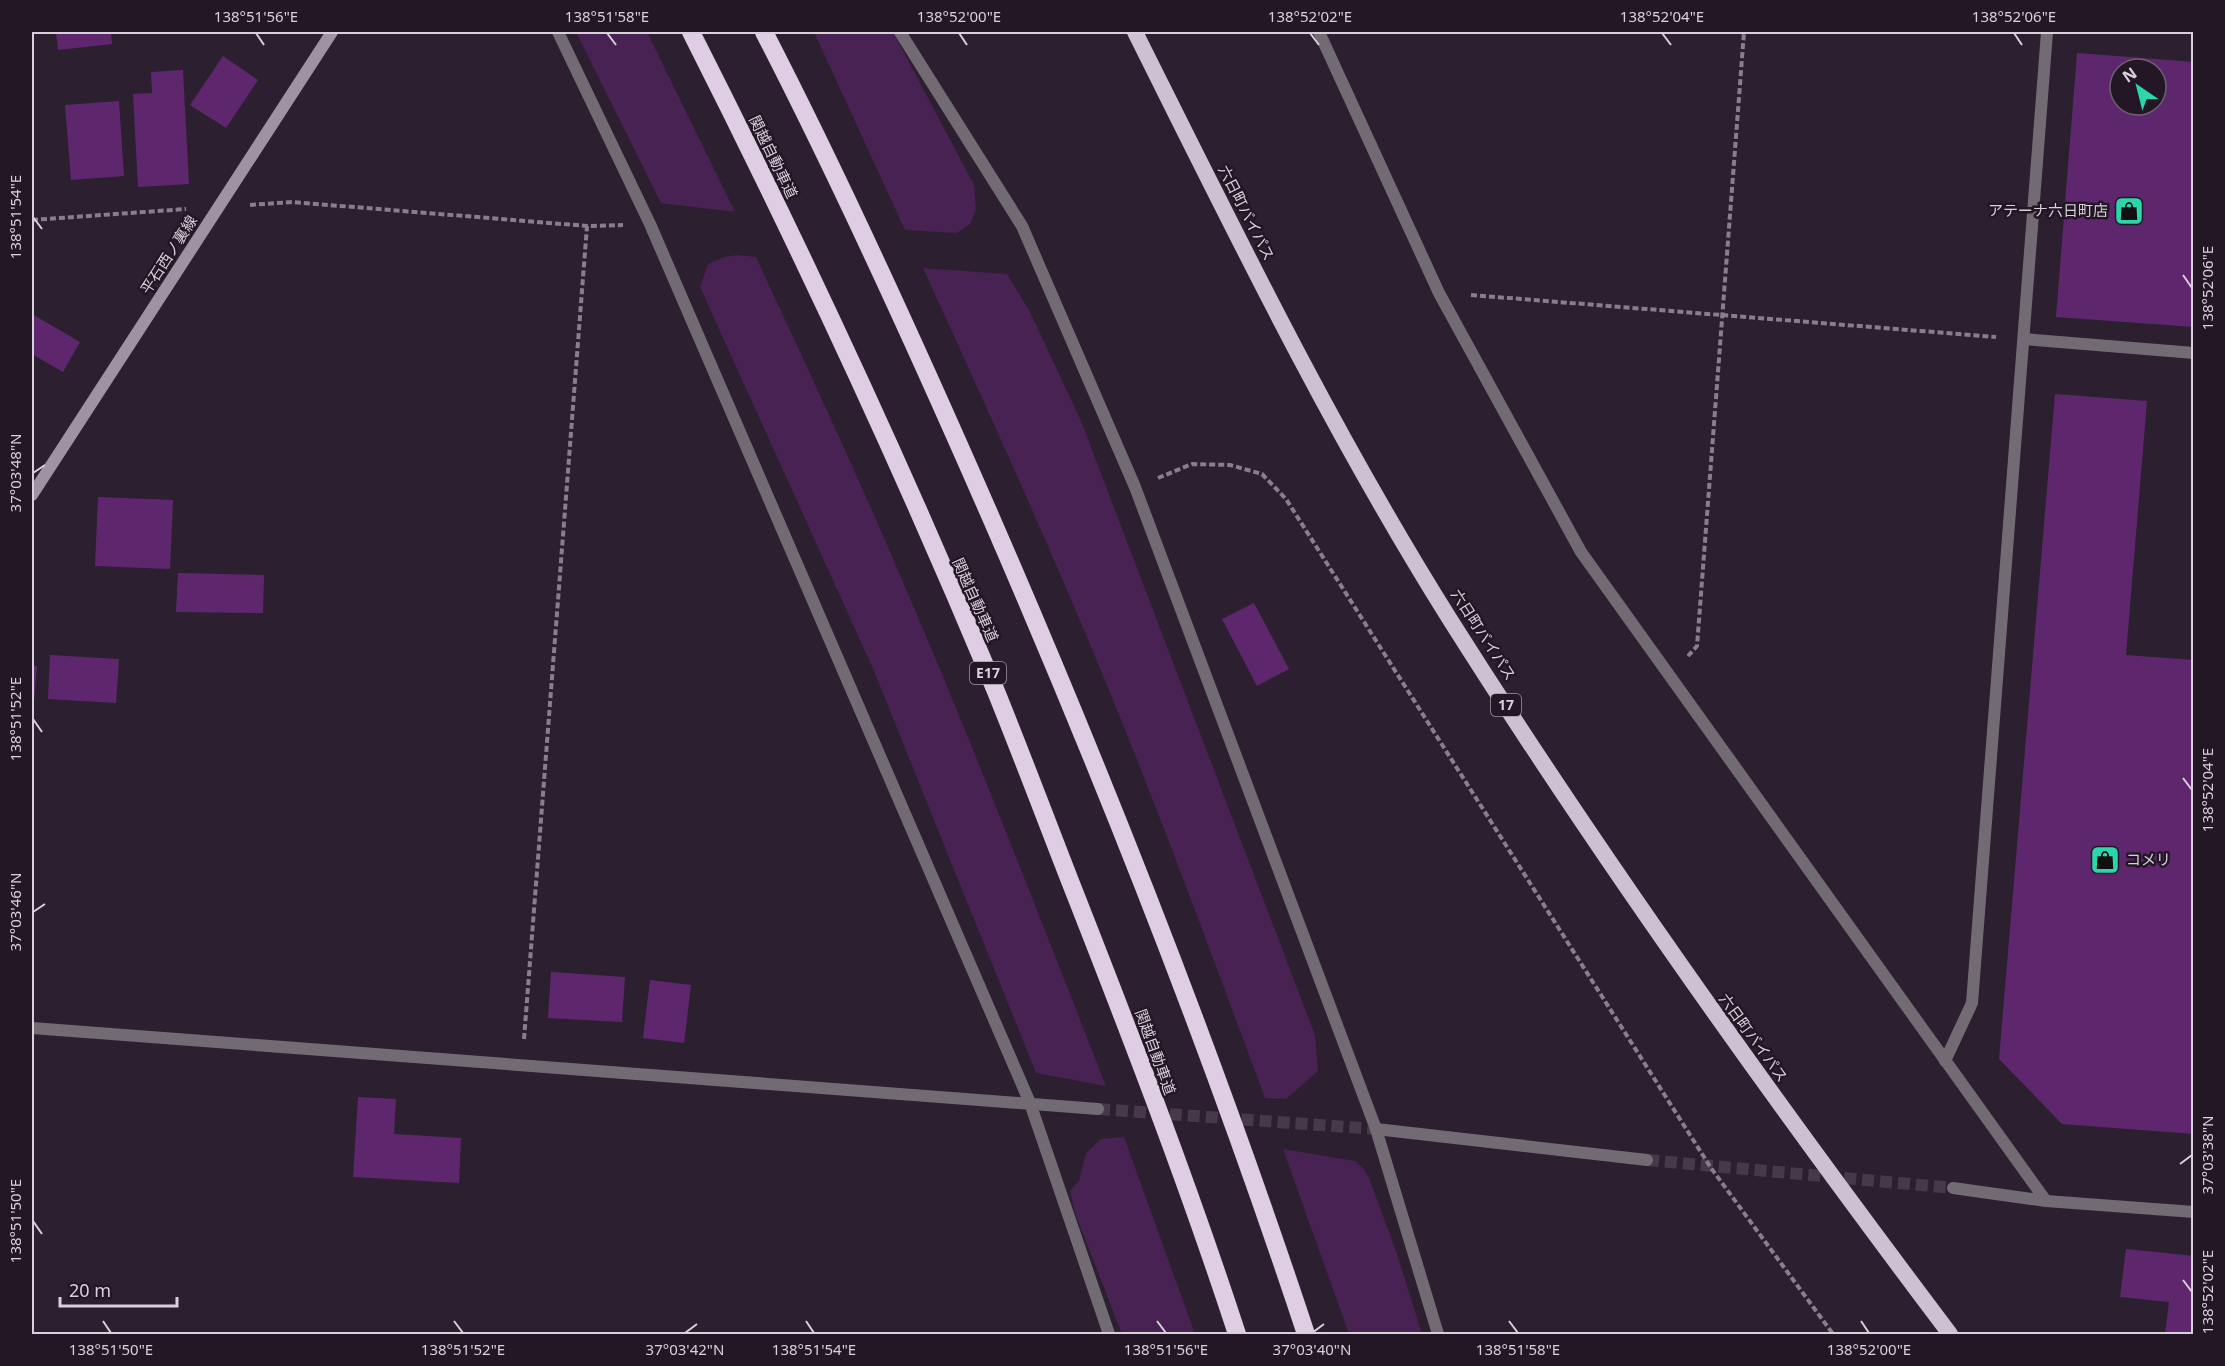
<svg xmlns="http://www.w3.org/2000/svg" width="2225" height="1366" font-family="'Noto Sans','Noto Sans JP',sans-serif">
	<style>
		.green { fill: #472252 }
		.building { fill: #5e276d; fill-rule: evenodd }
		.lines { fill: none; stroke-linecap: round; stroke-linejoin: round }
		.minor-tunnel { stroke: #463a4a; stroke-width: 12; stroke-dasharray: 12 6; stroke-linecap: butt }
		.path { stroke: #897f8c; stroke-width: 4; stroke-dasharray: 6 3; stroke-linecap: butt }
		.service { stroke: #726b74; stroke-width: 12 }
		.minor { stroke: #726b74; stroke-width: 12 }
		.secondary { stroke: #9d93a1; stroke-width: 12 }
		.trunk { stroke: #cec0d3; stroke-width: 16 }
		.motorway { stroke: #decde3; stroke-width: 18 }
		.ticks { fill: none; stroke: #d8d0da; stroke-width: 2 }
		.labels { text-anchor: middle; stroke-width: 5; stroke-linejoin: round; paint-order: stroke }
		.shield { fill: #231726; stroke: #a298a4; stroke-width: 1.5 }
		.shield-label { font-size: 14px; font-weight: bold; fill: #d8d0da }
		.street-label { font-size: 15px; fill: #d8d0da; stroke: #231726 }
		.poi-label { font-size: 15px; fill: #d8d0da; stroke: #231726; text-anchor: end }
		.neatline { fill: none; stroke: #d8d0da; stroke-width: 2 }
		.ticks-label { font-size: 15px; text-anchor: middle; fill: #d8d0da }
	</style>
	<rect width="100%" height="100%" fill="#2c2030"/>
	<g class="green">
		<path d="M576,32H647L735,212L661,203Z"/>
		<path d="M814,32H893L974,185L976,209L970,224L957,233L905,230Z"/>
		<path d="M738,255L756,257C806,365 857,473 903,582C975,749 1040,918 1106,1086L1036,1073L874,671L700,287L708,264L724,257Z"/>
		<path d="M923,268L1007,274L1030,312L1081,421L1315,1035L1318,1071L1286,1099L1265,1098C1220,977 1176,857 1128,737C1065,579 994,424 923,268Z"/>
		<path d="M1124,1137L1191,1323L1195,1334H1122L1075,1213L1070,1191L1079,1181L1086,1153L1101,1139Z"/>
		<path d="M1283,1149L1355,1161L1363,1168L1369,1178L1396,1251L1422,1334H1349Z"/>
	</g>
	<g class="building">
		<path d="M56,32H111L112,44L58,50Z"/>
		<path d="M2077,53L2194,62V327L2056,317ZM2120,69H2156V105H2120Z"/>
		<path d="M223,56L258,80L226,128L190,105Z"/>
		<path d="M183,70L189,184L138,187L133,94L152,93L151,72Z"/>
		<path d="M119,101L124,176L71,180L65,105Z"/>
		<path d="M32,314L80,342L63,372L32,354Z"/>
		<path d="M2055,394L2147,401L2126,655L2194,660V1134L2062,1124L1999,1059Z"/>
		<path d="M98,497L173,500L170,569L95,566Z"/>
		<path d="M178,573L264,575L263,613L176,612Z"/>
		<path d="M1254,603L1289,669L1257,686L1222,619Z"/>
		<path d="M50,655L119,659L116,703L48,699Z"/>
		<path d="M32,666H37L34,702L32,701Z"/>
		<path d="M551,972L625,977L622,1022L548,1018Z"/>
		<path d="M650,980L691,985L684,1043L643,1038Z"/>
		<path d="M358,1097L396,1099L394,1134L461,1138L459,1183L353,1177Z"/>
		<path d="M2126,1249L2194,1256V1334H2165L2169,1302L2120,1297Z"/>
	</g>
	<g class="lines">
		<g class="minor-tunnel">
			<path d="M1098,1109L1376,1129"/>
			<path d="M1647,1160L1953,1188"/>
		</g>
		<g class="path">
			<path d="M250,205L292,202L587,226L623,225"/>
			<path d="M32,220L186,209"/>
			<path d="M1471,295L1996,337"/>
			<path d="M1158,478L1192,464L1230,465L1262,474L1286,499L1711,1168L1833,1334"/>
			<path d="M1688,656L1697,646L1744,32"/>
			<path d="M524,1039L587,226"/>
		</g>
		<path class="service" d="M2024,339L2194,353"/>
		<g class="minor">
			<path d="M558,32L650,224L1030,1103L1109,1334"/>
			<path d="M900,32L1022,226L1135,487L1376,1129L1438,1334"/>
			<path d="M1319,32L1439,293L1581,552L2046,1201"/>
			<path d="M32,1028L1098,1109"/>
			<path d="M1945,1061L1972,1003L2047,32"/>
			<path d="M1376,1129L1647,1160"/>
			<path d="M1953,1188L2046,1201L2194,1212"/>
		</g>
		<path class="secondary" d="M32,495L332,32"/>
		<path class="trunk" d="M1135,32C1234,230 1331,430 1449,618C1605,865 1774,1101 1950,1334"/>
		<g class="motorway">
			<path d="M691,32C800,247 902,466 995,689C1021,753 1045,817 1070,881C1129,1031 1187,1181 1237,1334"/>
			<path d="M764,32C846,191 920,355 992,520C1108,787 1215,1059 1306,1334"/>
		</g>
	</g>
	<path class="ticks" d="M256,33L264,45M607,33L616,45M959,33L967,45M1310,33L1319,45M1662,33L1671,45M2014,33L2022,45M33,217L42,229M2183,275L2192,288M33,473L45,465M33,719L42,732M2183,778L2192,790M33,912L45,904M2180,1164L2192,1155M33,1221L42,1234M2183,1280L2192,1292M103,1321L111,1333M454,1321L463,1333M806,1321L814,1333M1157,1321L1166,1333M1509,1321L1518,1333M1861,1321L1869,1333M685,1333L697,1324M1312,1333L1324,1324"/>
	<defs>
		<g id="shop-square" transform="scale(1.5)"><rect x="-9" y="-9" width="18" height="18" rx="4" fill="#2dd5ab" stroke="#231726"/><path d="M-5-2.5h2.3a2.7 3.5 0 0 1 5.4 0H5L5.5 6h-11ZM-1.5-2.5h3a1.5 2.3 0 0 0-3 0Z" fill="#111"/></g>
	</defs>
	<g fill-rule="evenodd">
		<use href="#shop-square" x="2129" y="211"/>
		<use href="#shop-square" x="2105" y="860"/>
	</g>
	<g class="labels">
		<g class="shield">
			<rect x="970" y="662" width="36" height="22" rx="4.5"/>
			<rect x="1491" y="694" width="30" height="22" rx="4.5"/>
		</g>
		<g class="shield-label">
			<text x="988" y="678">E17</text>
			<text x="1506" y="710">17</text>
		</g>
		<g class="street-label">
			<text transform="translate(773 157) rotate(64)" y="5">関越自動車道</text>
			<text transform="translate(1246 213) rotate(63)" y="5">六日町バイパス</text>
			<text transform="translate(169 255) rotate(-57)" y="5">平石西ノ裏線</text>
			<text transform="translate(975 600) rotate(66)" y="5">関越自動車道</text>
			<text transform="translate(1483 635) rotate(57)" y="5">六日町バイパス</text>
			<text transform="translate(1753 1038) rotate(54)" y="5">六日町バイパス</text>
			<text transform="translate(1155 1052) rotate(70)" y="5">関越自動車道</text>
		</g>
		<g class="poi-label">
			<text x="2108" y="216">アテーナ六日町店</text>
			<text x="2126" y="865" text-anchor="start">コメリ</text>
		</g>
	</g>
	<rect width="2225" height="1366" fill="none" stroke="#231726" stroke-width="66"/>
	<g transform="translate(2138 87) rotate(325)"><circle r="28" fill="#231726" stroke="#6b616e" stroke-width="1.5"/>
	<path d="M0-4.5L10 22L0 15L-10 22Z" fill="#2dd5ab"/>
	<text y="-9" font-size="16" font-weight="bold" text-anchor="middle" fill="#d8d0da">N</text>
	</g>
	<path d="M60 1297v9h117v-9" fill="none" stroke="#d8d0da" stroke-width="3"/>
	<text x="69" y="1297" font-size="18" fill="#d8d0da" stroke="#231726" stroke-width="4.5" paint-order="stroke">20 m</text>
	<rect x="33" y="33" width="2159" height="1300" class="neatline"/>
	<g class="ticks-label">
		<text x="256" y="22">138°51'56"E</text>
		<text x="607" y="22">138°51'58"E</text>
		<text x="959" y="22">138°52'00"E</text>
		<text x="1310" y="22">138°52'02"E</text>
		<text x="1662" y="22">138°52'04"E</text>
		<text x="2014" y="22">138°52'06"E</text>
		<text transform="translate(16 217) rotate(-90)" y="5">138°51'54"E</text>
		<text transform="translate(2208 288) rotate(-90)" y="5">138°52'06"E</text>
		<text transform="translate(16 473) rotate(-90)" y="5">37°03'48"N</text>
		<text transform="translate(16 719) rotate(-90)" y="5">138°51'52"E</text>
		<text transform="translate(2208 790) rotate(-90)" y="5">138°52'04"E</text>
		<text transform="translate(16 912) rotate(-90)" y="5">37°03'46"N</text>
		<text transform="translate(2208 1155) rotate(-90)" y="5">37°03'38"N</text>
		<text transform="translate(16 1221) rotate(-90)" y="5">138°51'50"E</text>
		<text transform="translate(2208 1292) rotate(-90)" y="5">138°52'02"E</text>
		<text x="111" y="1355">138°51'50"E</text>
		<text x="463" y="1355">138°51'52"E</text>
		<text x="685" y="1355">37°03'42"N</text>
		<text x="814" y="1355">138°51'54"E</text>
		<text x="1166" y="1355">138°51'56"E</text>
		<text x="1312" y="1355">37°03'40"N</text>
		<text x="1518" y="1355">138°51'58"E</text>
		<text x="1869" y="1355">138°52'00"E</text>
	</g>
</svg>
